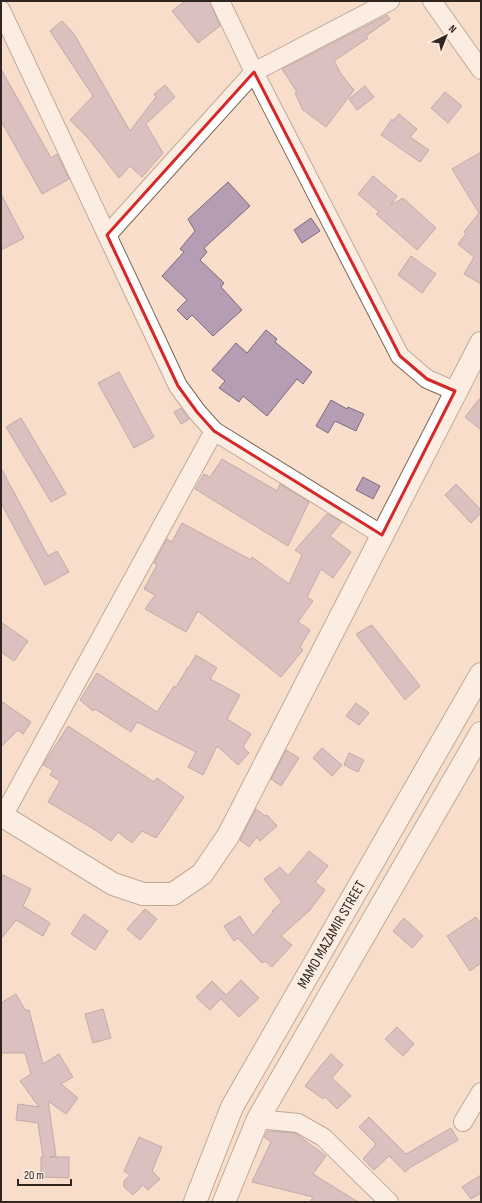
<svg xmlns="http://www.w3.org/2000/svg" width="482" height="1203" font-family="'Sofia Sans Condensed',sans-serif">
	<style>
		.building { fill: #b59eb3; stroke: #7f6a7e }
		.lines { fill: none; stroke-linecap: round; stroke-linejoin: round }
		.minor-casing { stroke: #7e6756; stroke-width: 20 }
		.tertiary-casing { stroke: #7e6756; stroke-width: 24 }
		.primary-casing { stroke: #7e6756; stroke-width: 24 }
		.minor { stroke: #fff; stroke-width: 18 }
		.tertiary { stroke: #fff; stroke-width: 22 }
		.primary { stroke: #fff; stroke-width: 22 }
		.marked { fill: none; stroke: #d62828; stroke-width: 3; stroke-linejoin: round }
		.labels { text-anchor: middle; stroke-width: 3; stroke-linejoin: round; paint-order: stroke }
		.street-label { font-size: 15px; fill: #30261f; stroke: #fdede2 }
	</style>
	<rect width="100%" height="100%" fill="#f8decb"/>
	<g class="building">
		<path d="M185,1H210L220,26L198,43L172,11Z"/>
		<path d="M387,15L390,19L366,36L368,38L334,61L341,74L354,90L326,127L303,110L295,93L297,92L282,69Z"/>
		<path d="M62,21L74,34L130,131L156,97L154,94L165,85L175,97L146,124L163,153L142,177L130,166L119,178L88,138L70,120L93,96L50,31Z"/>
		<path d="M1,69L51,158L57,154L69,179L42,194L1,121Z"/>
		<path d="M365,86L374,97L357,110L349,99Z"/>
		<path d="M445,92L462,106L448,123L431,108Z"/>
		<path d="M399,114L417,129L410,137L429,150L420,162L381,135L392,119L393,121Z"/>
		<path d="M481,152V284L464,274L474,257L458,244L466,234L464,232L479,213L452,169Z"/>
		<path d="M373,176L397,196L391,205L403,198L436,228L417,250L376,214L379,212L358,194Z"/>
		<path d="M228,182L250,206L204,248L207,252L200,260L224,283L221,287L242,310L213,336L192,315L187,320L177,310L187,300L162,276L184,252L180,249L195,231L188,219Z"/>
		<path d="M1,194L24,238L1,250Z"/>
		<path d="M311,218L320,231L302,243L294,230Z"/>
		<path d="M411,256L436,274L422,293L398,275Z"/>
		<path d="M266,330L277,339L275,342L312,372L303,384L297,379L267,416L243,396L239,402L219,388L225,381L212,370L236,343L247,353Z"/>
		<path d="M119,372L154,437L134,448L98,383Z"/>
		<path d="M481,397V430L465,417Z"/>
		<path d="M331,400L347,409L348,407L364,414L356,431L335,421L328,433L316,426Z"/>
		<path d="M181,408L189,419L181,424L174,412Z"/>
		<path d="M21,418L66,494L51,502L6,427Z"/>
		<path d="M222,459L277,491L280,484L309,502L288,546L195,489L204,474L210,477Z"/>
		<path d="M1,468L48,556L57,551L69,572L45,585L1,503Z"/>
		<path d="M363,477L380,486L373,499L356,490Z"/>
		<path d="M456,484L481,510V513L471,523L445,495Z"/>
		<path d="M327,514L342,522L330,536L351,552L333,578L321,569L307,597L313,601L298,622L310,630L300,647L303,650L281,677L198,611L186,632L145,609L155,595L144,589L157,565L154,563L167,539L172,542L182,523L251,560L252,557L289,584L302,555L295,550Z"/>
		<path d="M1,622L28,641L14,661L1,652Z"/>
		<path d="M372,625L420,686L405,700L356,634Z"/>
		<path d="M196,655L217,668L210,679L240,695L227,719L251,734L243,747L249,753L238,765L217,746L203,775L188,767L196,752L137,722L131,732L95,709L93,711L80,700L97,673L157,712L174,686L176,687L188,667H189Z"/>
		<path d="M1,701L31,722L23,734L18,730L1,747Z"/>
		<path d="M356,703L369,713L359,725L346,716Z"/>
		<path d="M68,726L154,782L157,778L184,797L156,838L142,831L132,843L118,832L111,841L92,828L48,802L60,781L50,775L53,770L43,765Z"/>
		<path d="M322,748L342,765L332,776L313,758Z"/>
		<path d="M286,750L299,758L281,786L271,779Z"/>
		<path d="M349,753L364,760L358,772L344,765Z"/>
		<path d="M256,809L265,816L267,815L277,826L260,841L257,837L249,847L240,840Z"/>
		<path d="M309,851L328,866L315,882L325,890L310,910L281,936L292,945L272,967L265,961L262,963L238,938L234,941L224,926L240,916L253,936L273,912L272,911L282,902L264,879L280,867L288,876Z"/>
		<path d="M1,874L31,889L23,906L50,923L43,936L16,920L1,939Z"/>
		<path d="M145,909L157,919L140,940L127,929Z"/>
		<path d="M84,914L108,931L95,950L71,934Z"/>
		<path d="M476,917L481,924V963L470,971L447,936Z"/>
		<path d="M404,918L423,936L412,948L393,931Z"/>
		<path d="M241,980L259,998L239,1017L221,999L210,1010L196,997L212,981L226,995Z"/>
		<path d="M16,994L25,1010H29L43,1064L59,1054L73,1077L61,1084L78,1098L66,1114L48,1101L56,1156L50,1157H69V1178L41,1177V1157H43L38,1123L16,1120L18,1104L39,1107L20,1081L31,1074L25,1053H1V1003Z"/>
		<path d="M103,1009L111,1038L93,1043L85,1014Z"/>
		<path d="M397,1027L414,1044L403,1056L385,1039Z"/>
		<path d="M331,1054L343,1065L332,1078L351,1096L337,1109L325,1097L323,1099L305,1086L319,1068Z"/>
		<path d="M369,1117L406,1154L451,1128L458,1140L411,1167L405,1172L389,1156L374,1170L363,1159L376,1144L359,1127Z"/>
		<path d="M268,1131L295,1133L326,1156L313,1174L358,1202H310L313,1197L252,1182L271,1142L264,1137Z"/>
		<path d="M139,1137L162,1147L152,1171L160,1179L148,1190L143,1185L133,1195L124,1187V1181L130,1175L124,1171Z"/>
		<path d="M481,1175V1193L471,1199L462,1187Z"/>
	</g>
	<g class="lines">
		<g class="minor-casing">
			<g id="minor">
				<path d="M220,1L254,72L400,356L427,379L455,391"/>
				<path d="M432,1L481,70"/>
				<path d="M1,10L178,386L197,412L214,431L382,535"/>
				<path d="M107,235L254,72L390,1"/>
				<path d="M1,820L214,431"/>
				<path d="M258,1119L298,1123L323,1137L389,1202"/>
				<path d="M463,1122L481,1092"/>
			</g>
		</g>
		<g class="tertiary-casing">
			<path id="tertiary" d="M1,815L113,884L143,894H173L202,874L228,836L481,343"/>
		</g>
		<g class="primary-casing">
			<g id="primary">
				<path id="s1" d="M195,1202L232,1107L481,674"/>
				<path d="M224,1202L258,1119L481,733"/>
			</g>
		</g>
		<use href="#minor" class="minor"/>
		<use href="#tertiary" class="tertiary"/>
		<use href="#primary" class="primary"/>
	</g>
	<path d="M0 0H482V1203H0ZM254,72L400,356L427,379L455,391L382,535L214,431L197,412L178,386L107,235Z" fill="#f8decb" fill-opacity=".55" fill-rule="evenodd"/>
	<path class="marked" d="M254,72L400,356L427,379L455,391L382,535L214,431L197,412L178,386L107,235Z"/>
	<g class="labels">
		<g class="street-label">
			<text dy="5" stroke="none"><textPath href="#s1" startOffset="301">MAMO MAZAMIR STREET</textPath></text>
		</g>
	</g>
	<rect width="482" height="1203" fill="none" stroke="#30261f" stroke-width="4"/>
	<g transform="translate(446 36) rotate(43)" stroke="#fdede2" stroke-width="3" paint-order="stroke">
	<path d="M0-3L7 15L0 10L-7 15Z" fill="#30261f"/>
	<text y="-6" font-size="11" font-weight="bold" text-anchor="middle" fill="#30261f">N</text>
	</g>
	<path d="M18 1179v6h53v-6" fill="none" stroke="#30261f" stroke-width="2"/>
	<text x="24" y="1179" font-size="12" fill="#30261f" stroke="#fdede2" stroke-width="3" paint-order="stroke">20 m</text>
</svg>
